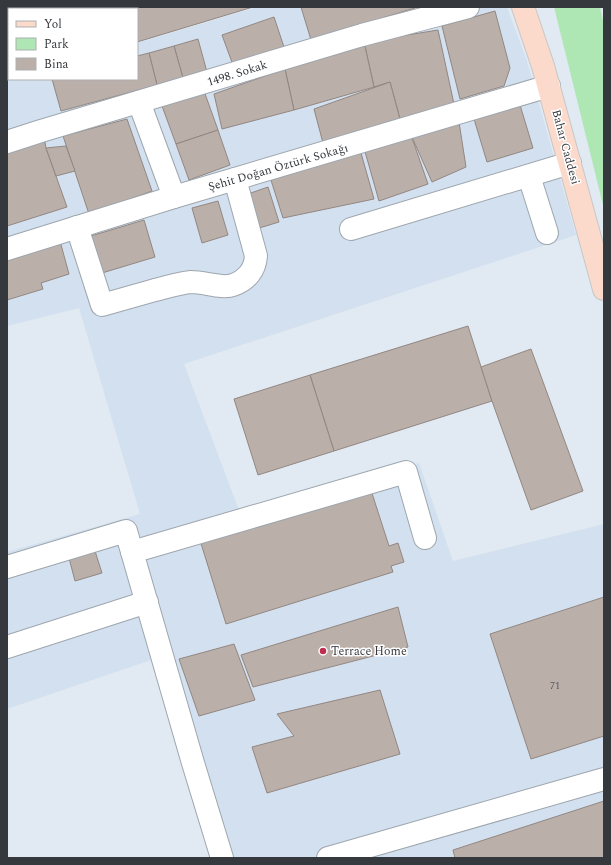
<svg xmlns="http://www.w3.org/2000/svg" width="611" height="865" font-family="Spectral,serif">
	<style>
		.built { fill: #d2e0ef }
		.green { fill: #aee7b3 }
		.building { fill: #baafa9; stroke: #928782 }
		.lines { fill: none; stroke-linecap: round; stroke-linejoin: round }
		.minor-casing { stroke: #9ea6ae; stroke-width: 24 }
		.major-casing { stroke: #c6c7c8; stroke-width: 24 }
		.minor { stroke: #fff; stroke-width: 22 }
		.major { stroke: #fbd9cb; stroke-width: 22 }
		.poi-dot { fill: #be2e4e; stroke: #fff; stroke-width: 1.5 }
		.labels { text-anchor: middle; stroke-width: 3; stroke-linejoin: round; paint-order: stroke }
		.number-label { font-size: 10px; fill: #565657 }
		.street-label { font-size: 12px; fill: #35383c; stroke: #fff }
		.poi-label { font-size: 12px; fill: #35383c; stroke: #fff; text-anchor: start }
	</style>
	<rect width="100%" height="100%" fill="#e1eaf3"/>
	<path class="built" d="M257,7H507L527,61L576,235L184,364L240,513L419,463L453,561L604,524V858H216L151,660L7,709V552L140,514L79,308L7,326V81L14,79H137V43Z"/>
	<path class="green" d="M554,7H600L604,25V209Z"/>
	<g class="building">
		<path d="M7,7H253L137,42V9H9V79H12L7,80Z"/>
		<path d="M301,7H418L311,40Z"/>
		<path d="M495,11L510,68L504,86L460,99L442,26Z"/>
		<path d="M274,17L284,47L233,65L222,35Z"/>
		<path d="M438,30L454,104L400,119L390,82L374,87L364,42Z"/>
		<path d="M198,39L207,72L183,78L174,46Z"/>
		<path d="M364,42L374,87L294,110L285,69Z"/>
		<path d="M174,46L183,78L157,85L149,53Z"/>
		<path d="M149,53L157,85L61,111L52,79H137V56Z"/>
		<path d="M285,69L294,110L222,129L214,94Z"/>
		<path d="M390,82L400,119L323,143L314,109Z"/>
		<path d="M204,91L218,130L176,144L162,106Z"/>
		<path d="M520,105L533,148L487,162L474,119Z"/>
		<path d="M127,119L152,191L89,214L63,136Z"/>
		<path d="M459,122L466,167L432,182L411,135Z"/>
		<path d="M218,130L230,165L189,180L176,144Z"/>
		<path d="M411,135L428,184L379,201L364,148Z"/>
		<path d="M44,137L46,148L67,207L7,226V148Z"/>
		<path d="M66,146L75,171L56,176L46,148Z"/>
		<path d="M361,153L374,199L283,218L270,177Z"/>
		<path d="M268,187L279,222L256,229L245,195Z"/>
		<path d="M218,201L228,235L202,243L192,208Z"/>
		<path d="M144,220L155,257L102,273L91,236Z"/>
		<path d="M60,241L69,274L41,283L43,289L7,300V256Z"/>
		<path d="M468,326L492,401L334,451L310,375Z"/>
		<path d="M531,349L583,491L531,510L492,401L481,367Z"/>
		<path d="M310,375L334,451L258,475L234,399Z"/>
		<path d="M369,484L389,546L398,543L404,562L391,566L393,572L226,624L199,537Z"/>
		<path d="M95,551L102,573L75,581L69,558Z"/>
		<path d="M604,597V736L531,759L490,634Z"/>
		<path d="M398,607L408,647L253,687L241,655Z"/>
		<path d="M234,644L255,700L199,716L179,659Z"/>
		<path d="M380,690L400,754L267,793L252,747L294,736L277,714Z"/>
		<path d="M604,801V858H455L453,850Z"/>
	</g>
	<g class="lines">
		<g class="minor-casing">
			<g id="minor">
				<path d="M139,102L174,197"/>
				<path d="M7,142L41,131L362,35L468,7"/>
				<path d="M529,176L547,233"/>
				<path d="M77,227L102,305C120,300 137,295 155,290C167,287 179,283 191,282C205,282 222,289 233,285C247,280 255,270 256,256L235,179"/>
				<path d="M351,229L570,163"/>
				<path d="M7,249L174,197L549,86"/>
				<path d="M132,552L406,472L425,538"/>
				<path d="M7,567L126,531L193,763L222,858"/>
				<path d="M7,647L147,602"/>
				<path d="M328,858L604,779"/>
			</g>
		</g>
		<g class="major-casing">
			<path id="major" d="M523,7L543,66L604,289"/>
		</g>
		<use href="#minor" class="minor"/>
		<use href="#major" class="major"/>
	</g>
	<circle class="poi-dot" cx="323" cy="651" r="4"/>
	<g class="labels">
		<g class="number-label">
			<text x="555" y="689">71</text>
		</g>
		<g class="street-label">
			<text transform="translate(237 73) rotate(-17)" y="4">1498. Sokak</text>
			<text transform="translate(566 147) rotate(75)" y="4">Bahar Caddesi</text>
			<text transform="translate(278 167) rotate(-16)" y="4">Şehit Doğan Öztürk Sokağı</text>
		</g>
		<g class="poi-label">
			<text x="331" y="655">Terrace Home</text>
		</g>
	</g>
	<rect width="611" height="865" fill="none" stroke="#35383c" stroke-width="16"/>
	<rect x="8" y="8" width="130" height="72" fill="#ffffff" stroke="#aeafb1"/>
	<rect x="16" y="21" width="20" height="6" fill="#fbd9cb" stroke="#aeafb1"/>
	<text x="44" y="28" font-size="12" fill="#35383c">Yol</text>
	<rect x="16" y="38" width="20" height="12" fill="#aee7b3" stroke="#aeafb1"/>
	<text x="44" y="48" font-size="12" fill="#35383c">Park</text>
	<rect x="16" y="58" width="20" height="12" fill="#baafa9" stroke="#aeafb1"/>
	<text x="44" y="68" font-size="12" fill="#35383c">Bina</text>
</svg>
